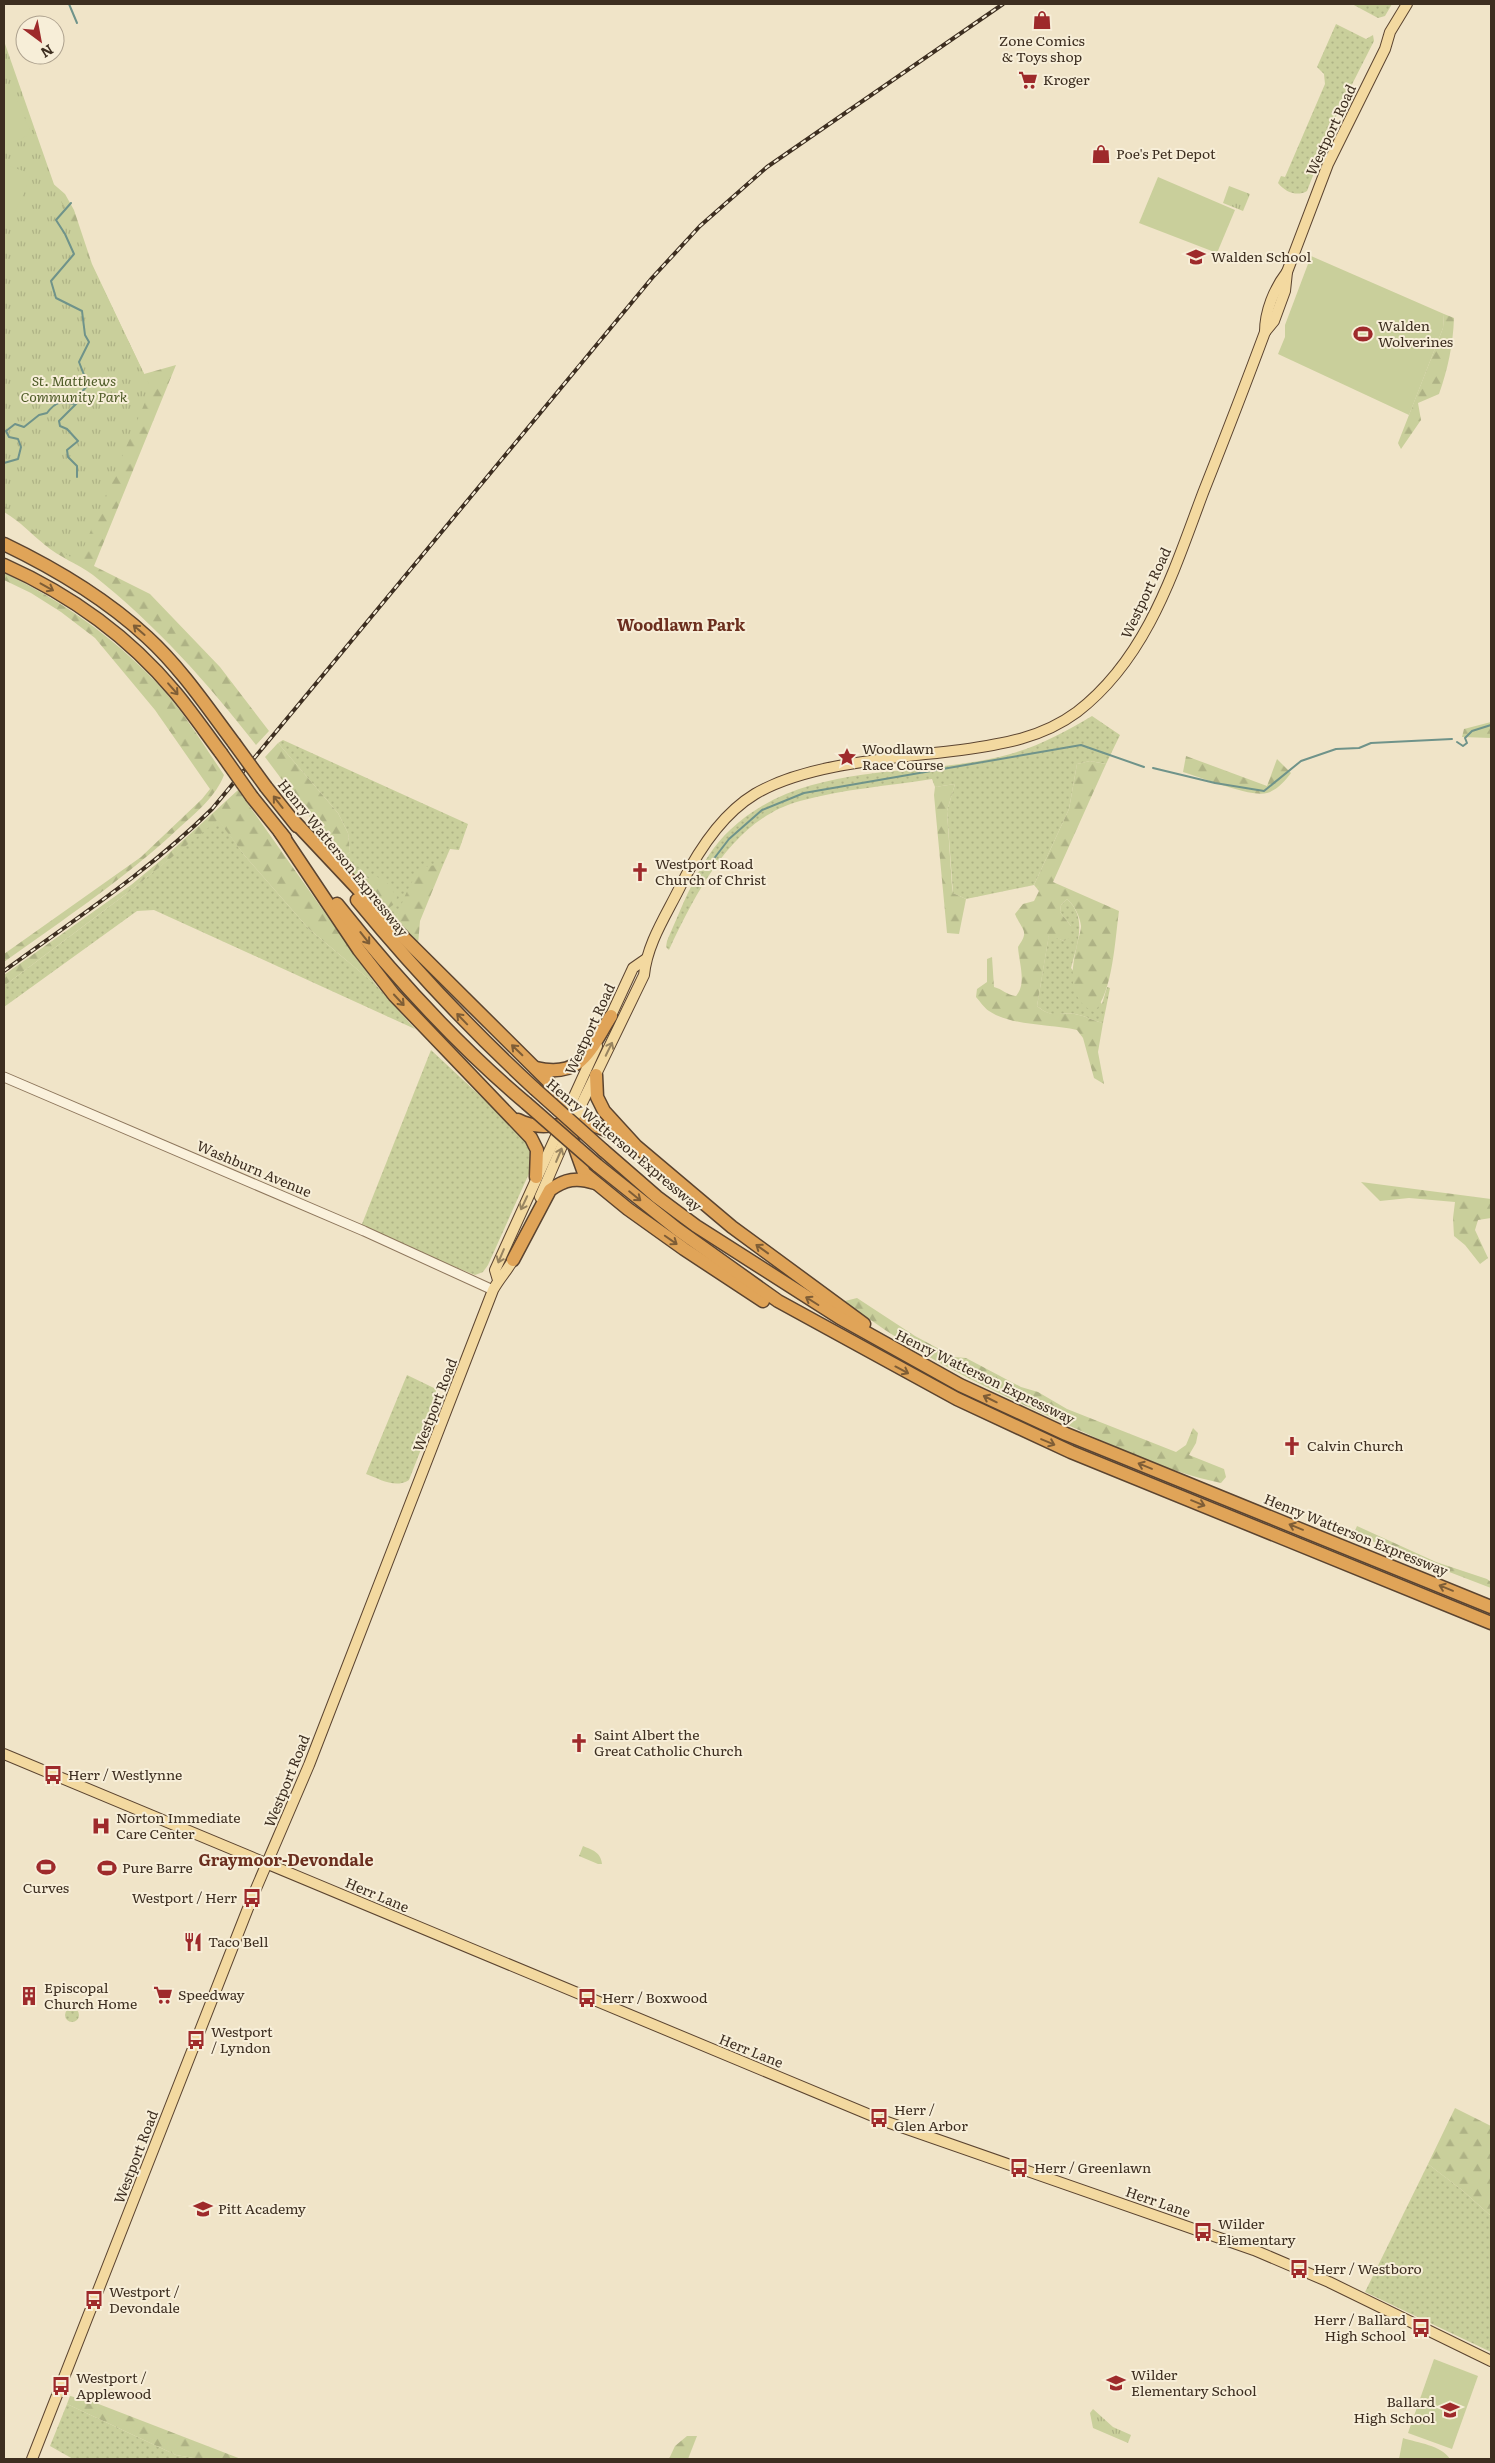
<svg xmlns="http://www.w3.org/2000/svg" width="1495" height="2463" font-family="Literata,serif">
	<style>
		.grass { fill: url(#grass-dots) }
		.forest { fill: url(#forest-firs) }
		.park { fill: url(#park-tufts) }
		.pitch { fill: #c9cf9b }
		.lines { fill: none; stroke-linecap: round; stroke-linejoin: round }
		.stream { stroke: #6f938a; stroke-width: 2 }
		.minor-casing { stroke: #8d765c; stroke-width: 11 }
		.major-casing { stroke: #5b4430; stroke-width: 12 }
		.highway-casing { stroke: #5b4430; stroke-width: 15 }
		.minor { stroke: #faf1dc; stroke-width: 9 }
		.major { stroke: #f3d9a0; stroke-width: 10 }
		.highway { stroke: #e0a458; stroke-width: 12 }
		.rail-casing { stroke: #3d2e20; stroke-width: 4 }
		.rail { stroke: #f7eed8; stroke-width: 2; stroke-dasharray: 5.5; stroke-linecap: butt }
		.highway-bridge-casing { stroke: #5b4430; stroke-width: 15; stroke-linecap: butt }
		.highway-bridge { stroke: #e0a458; stroke-width: 12 }
		.oneway { stroke: #7e5d36 }
		.oneway2 { stroke: #988460 }
		.labels { text-anchor: middle; stroke-width: 4; stroke-linejoin: round; paint-order: stroke }
		.poi-label { font-size: 14px; fill: #3d2e20; stroke: #f7eed8; text-anchor: start }
		.street-label { font-size: 14px; fill: #3d2e20; stroke: #f7eed8 }
		.park-label { font-size: 14px; font-style: italic; fill: #4d5a26; stroke: #f7eed8 }
		.quarter-label { font-size: 16px; font-weight: bold; fill: #6b2e1e; stroke: #f7eed8 }
	</style>
	<defs>
		<pattern id="grass-dots" width="8" height="8" patternUnits="userSpaceOnUse" patternTransform="scale(1.25)"><rect width="8" height="8" fill="#c9cf9b"/><path d="M2 2h.1M6 6h.1" fill="none" stroke="#aeb285" stroke-width="1.8" stroke-linecap="round"/></pattern>
		<pattern id="forest-firs" width="22" height="20" patternUnits="userSpaceOnUse" patternTransform="scale(1.25)"><rect width="22" height="20" fill="#c9cf9b"/><path d="M5 1l3.5 6h-7zM16 11l3.5 6h-7z" fill="#aeb285"/></pattern>
		<pattern id="park-tufts" width="24" height="20" patternUnits="userSpaceOnUse" patternTransform="scale(1.25)"><rect width="24" height="20" fill="#c9cf9b"/><path d="M3 7l-1-3M5 7V3M7 7l1-3M15 17l-1-3M17 17v-4M19 17l1-3" fill="none" stroke="#aeb285"/></pattern>
	</defs>
	<rect width="100%" height="100%" fill="#f0e4c8"/>
	<g class="grass">
		<path d="M1352,4H1392L1385,16L1378,18Z"/>
		<path d="M1336,24L1366,39L1373,35L1374,41L1337,114L1307,191C1297,197 1285,192 1278,183L1281,176L1285,177L1325,84L1324,74L1317,67Z"/>
		<path d="M1092,716L1120,735L1106,764L1090,761L1077,764L1069,809L1034,885L966,899L953,893L947,811L955,784L935,787L932,779C889,786 843,789 800,801C733,819 696,892 669,950L666,947L667,941C684,903 699,859 730,830C803,761 908,778 999,757C1033,749 1062,734 1092,716Z"/>
		<path d="M283,740L468,824L459,850L450,849L443,865L427,867L410,887L395,921L385,911L367,877L358,881L341,859L350,852L348,833L338,813L278,743Z"/>
		<path d="M218,819L245,856L309,929L376,985L415,1029L154,910L137,911L4,1007V986L130,891Z"/>
		<path d="M1067,899C1088,918 1077,944 1071,968L1102,1004L1107,987L1110,988L1103,1023C1094,1021 1088,1017 1079,1015C1062,1010 1055,1021 1037,1006L1049,934L1064,941L1071,926L1060,912L1061,905Z"/>
		<path d="M431,1050L522,1135L532,1148L531,1169L488,1265L483,1272L475,1275L360,1229Z"/>
		<path d="M407,1375L434,1388L441,1398L409,1480C395,1489 380,1479 366,1474Z"/>
		<circle cx="72" cy="2015" r="7"/>
		<path d="M1428,2164L1462,2190L1491,2216V2352L1365,2292Z"/>
		<path d="M67,2404L176,2455L199,2459H73L50,2446Z"/>
	</g>
	<g class="forest">
		<path d="M50,181L65,194L74,210L92,264L144,374L176,365L94,566L150,594L220,667L269,731L256,745C207,682 156,625 93,575C78,564 59,557 45,545C29,532 22,523 4,512V235Z"/>
		<path d="M1444,314L1454,318C1453,345 1448,368 1439,394L1418,403L1421,420L1401,449L1398,443L1443,328Z"/>
		<path d="M4,573C61,600 112,636 156,682C182,709 203,744 224,775C216,796 197,812 180,827C126,878 64,919 4,962V954L141,857L202,799L210,789L155,710L95,638L61,612L31,593L4,580Z"/>
		<path d="M1491,722V738L1462,737L1464,729Z"/>
		<path d="M278,743L338,813L348,833L350,852L341,859L265,757Z"/>
		<path d="M1186,756L1267,786L1277,759L1291,773C1285,781 1277,790 1267,793C1252,798 1200,777 1183,772Z"/>
		<path d="M1090,761L1106,764L1053,882L1119,911C1115,939 1113,992 1094,1012C1067,999 1071,970 1077,945C1078,939 1081,931 1081,926C1080,916 1074,905 1067,899L1061,905L1060,912L1071,926V937L1064,941L1049,935L1037,1006C1053,1020 1062,1010 1079,1015C1088,1017 1094,1021 1103,1023L1098,1052L1104,1084L1094,1078L1083,1038L1077,1030C1050,1024 1011,1026 989,1011C984,1008 980,1001 976,997L977,989L987,982V959L992,957L994,987C1002,989 1007,995 1016,996C1027,984 1019,963 1018,947C1030,930 1022,931 1015,914L1023,904L1034,901L1039,891L1034,885L1069,809L1077,764Z"/>
		<path d="M955,784L947,811L952,887L953,893L966,899L959,934L947,933L934,795L935,787Z"/>
		<path d="M238,790L376,985L309,929L245,856L218,820L130,891L4,986V975L131,885L166,856Z"/>
		<path d="M443,865L420,921L418,945L395,921C401,907 411,873 427,867C431,865 438,865 443,865Z"/>
		<path d="M376,876L387,883L397,897L393,905L385,911L358,881Z"/>
		<path d="M1361,1182L1491,1199V1218L1478,1220L1475,1230L1488,1258L1480,1264L1465,1245L1454,1236L1453,1218L1455,1202L1409,1198L1380,1201Z"/>
		<path d="M857,1298L915,1336L954,1357L966,1358L1021,1387L1038,1392L1067,1409L1176,1452L1186,1445L1193,1428L1198,1433L1196,1443L1189,1455L1224,1469L1226,1477L1221,1483C1164,1471 1112,1445 1059,1421C984,1387 910,1352 845,1301Z"/>
		<path d="M1357,1526L1436,1562L1487,1579L1491,1582V1588L1397,1552L1354,1533Z"/>
		<path d="M1455,2108L1491,2126V2216L1462,2190L1428,2164Z"/>
		<path d="M70,2396L96,2403L241,2459H199L176,2455L67,2404Z"/>
		<path d="M687,2436H697L688,2459H669L675,2446Z"/>
	</g>
	<g class="park">
		<path d="M4,41L57,193L151,388L78,561L49,545L12,510L4,506Z"/>
		<path d="M1229,186L1250,194L1243,211L1223,203Z"/>
		<path d="M583,1846C592,1850 601,1852 602,1864H598L579,1856Z"/>
		<path d="M1093,2409L1113,2427L1131,2435L1128,2443L1093,2428L1090,2413Z"/>
	</g>
	<g class="pitch">
		<path d="M11,87L30,130L27,136L4,146V90Z"/>
		<path d="M4,164L26,172L30,177L22,198L8,226L4,224Z"/>
		<path d="M1158,177L1235,210L1217,253L1139,223Z"/>
		<path d="M1311,256L1444,314L1443,328L1409,415L1278,354L1285,337V325Z"/>
		<path d="M1434,2359L1478,2376L1452,2449L1408,2433Z"/>
		<path d="M1403,2438C1418,2443 1441,2445 1450,2459H1399Z"/>
	</g>
	<g class="lines">
		<g class="stream">
			<path d="M69,4L77,23"/>
			<path d="M71,203L56,220L65,234L74,254L51,281L56,298L82,311L85,335L89,342L79,362L88,385L79,395L78,402L59,421L60,426L67,429L78,441L67,450L68,457L77,466V477"/>
			<path d="M4,463L18,459L21,447L18,439L9,437L6,431L15,424L24,427L39,415L47,413C56,401 61,401 75,404"/>
			<path d="M1457,742L1463,746L1467,743L1465,738L1472,731L1491,725"/>
			<path d="M1153,768L1215,783L1264,791L1301,761L1336,749L1359,748L1371,743L1452,739"/>
			<path d="M706,869L729,839L762,810L804,793L1081,745L1144,767"/>
		</g>
		<g class="minor-casing">
			<path id="minor" d="M4,1077L364,1231L493,1290"/>
		</g>
		<g class="major-casing">
			<g id="major">
				<path d="M1265,332L1274,321L1285,291L1287,272L1328,164L1385,49L1390,32L1407,4"/>
				<path d="M608,1022L633,968L646,959"/>
				<path d="M540,1197L568,1132L644,975C647,943 667,914 681,885C698,851 722,814 755,794C809,762 899,758 961,750C1003,744 1042,738 1077,712C1147,658 1173,573 1203,493C1224,440 1245,386 1265,332C1265,311 1274,289 1287,272"/>
				<path d="M498,1280L495,1270L597,1046"/>
				<path d="M4,1754L887,2122L1254,2250L1329,2282L1491,2361"/>
				<path d="M32,2459L252,1898L309,1765L493,1290C500,1277 510,1268 516,1254"/>
			</g>
		</g>
		<g class="highway-casing">
			<g id="highway">
				<path d="M4,544C56,569 105,598 147,637C181,668 207,707 234,743"/>
				<path d="M4,565C69,594 129,637 175,692C191,711 206,733 221,753"/>
				<path d="M266,787L297,826"/>
				<path d="M252,797L285,838"/>
				<path d="M293,820L404,938L548,1081L556,1095L584,1173L628,1209L684,1249L763,1301"/>
				<path d="M280,832L359,950L394,995L531,1138L537,1150L536,1177"/>
				<path d="M357,900C412,967 471,1030 535,1089"/>
				<path d="M337,904C394,976 456,1044 526,1103"/>
				<path d="M536,1068C582,1079 590,1049 611,1016"/>
				<path d="M596,1075L597,1097L604,1111L636,1146L732,1227L864,1324"/>
				<path d="M518,1120C541,1132 562,1122 587,1124C600,1126 611,1132 623,1138"/>
				<path d="M603,1150L657,1197L696,1226L840,1318L960,1385L1066,1434L1491,1607"/>
				<path d="M597,1165L677,1229L778,1301L957,1399L1071,1452L1491,1623"/>
				<path d="M513,1260L550,1190C565,1179 577,1177 595,1183"/>
			</g>
		</g>
		<use href="#minor" class="minor"/>
		<use href="#major" class="major"/>
		<use href="#highway" class="highway"/>
		<g class="rail-casing">
			<path id="rail" d="M4,971C75,919 149,871 212,809L652,278L700,226L767,167L1003,4"/>
		</g>
		<use href="#rail" class="rail"/>
		<g class="highway-bridge-casing">
			<g id="highway-bridge">
				<path d="M234,743L266,787"/>
				<path d="M221,753L252,797"/>
				<path d="M535,1089L603,1150"/>
				<path d="M526,1103L597,1165"/>
			</g>
		</g>
		<use href="#highway-bridge" class="highway-bridge"/>
	</g>
	<defs><path id="oneway-shaft" d="M-6 0H5M1.5-3L5.5 0L1.5 3" fill="none" stroke-width="1.6" stroke-linecap="round" stroke-linejoin="round" transform="scale(1.25)"/></defs>
	<g class="oneway">
		<use href="#oneway-shaft" transform="translate(47 587) rotate(29)"/>
		<use href="#oneway-shaft" transform="translate(139 630) rotate(-139)"/>
		<use href="#oneway-shaft" transform="translate(173 689) rotate(49)"/>
		<use href="#oneway-shaft" transform="translate(278 802) rotate(-128)"/>
		<use href="#oneway-shaft" transform="translate(365 938) rotate(52)"/>
		<use href="#oneway-shaft" transform="translate(399 1000) rotate(47)"/>
		<use href="#oneway-shaft" transform="translate(462 1019) rotate(-134)"/>
		<use href="#oneway-shaft" transform="translate(517 1050) rotate(-136)"/>
		<use href="#oneway-shaft" transform="translate(635 1196) rotate(39)"/>
		<use href="#oneway-shaft" transform="translate(671 1240) rotate(35)"/>
		<use href="#oneway-shaft" transform="translate(762 1249) rotate(-144)"/>
		<use href="#oneway-shaft" transform="translate(812 1301) rotate(-148)"/>
		<use href="#oneway-shaft" transform="translate(902 1370) rotate(28)"/>
		<use href="#oneway-shaft" transform="translate(990 1399) rotate(-154)"/>
		<use href="#oneway-shaft" transform="translate(1048 1442) rotate(23)"/>
		<use href="#oneway-shaft" transform="translate(1145 1466) rotate(-158)"/>
		<use href="#oneway-shaft" transform="translate(1198 1503) rotate(22)"/>
		<use href="#oneway-shaft" transform="translate(1296 1527) rotate(-158)"/>
		<use href="#oneway-shaft" transform="translate(1446 1588) rotate(-158)"/>
	</g>
	<g class="oneway2">
		<use href="#oneway-shaft" transform="translate(609 1049) rotate(-64)"/>
		<use href="#oneway-shaft" transform="translate(559 1155) rotate(-67)"/>
		<use href="#oneway-shaft" transform="translate(524 1203) rotate(115)"/>
		<use href="#oneway-shaft" transform="translate(501 1256) rotate(113)"/>
	</g>
	<defs>
		<g id="shop-bare" transform="scale(1.5)"><path d="M-5-2.5h2.3a2.7 3.5 0 0 1 5.4 0H5L5.5 6h-11ZM-1.5-2.5h3a1.5 2.3 0 0 0-3 0Z" fill="#9e2a2b" stroke="#f7eed8" stroke-width="2.5" paint-order="stroke"/></g>
		<g id="supermarket-bare" transform="scale(1.5)"><path d="M-6-5.5h2.5l.6 2H6L4.5 2H-2.5L-4.4-4H-6ZM-1.5 3.2a1.3 1.3 0 1 0 .1 0ZM3 3.2a1.3 1.3 0 1 0 .1 0Z" fill="#9e2a2b" stroke="#f7eed8" stroke-width="2.5" paint-order="stroke"/></g>
		<g id="school-bare" transform="scale(1.5)"><path d="M0-5L7-2L0 1L-7-2ZM-4 1L0 2.5L4 1V4Q0 6-4 4Z" fill="#9e2a2b" stroke="#f7eed8" stroke-width="2.5" paint-order="stroke"/></g>
		<g id="stadium-bare" transform="scale(1.5)"><path d="M0-5a6.5 5 0 1 0 0 10a6.5 5 0 1 0 0-10ZM-3.5-1.8h7v3.6h-7Z" fill="#9e2a2b" stroke="#f7eed8" stroke-width="2.5" paint-order="stroke"/></g>
		<g id="sight-bare" transform="scale(1.5)"><path d="M0-6L1.8-2.2L6-1.7L2.9 1.2L3.7 5.4L0 3.3L-3.7 5.4L-2.9 1.2L-6-1.7L-1.8-2.2Z" fill="#9e2a2b" stroke="#f7eed8" stroke-width="2.5" paint-order="stroke"/></g>
		<g id="church-bare" transform="scale(1.5)"><path d="M-1.2-6h2.4v3.5h3.3v2.4h-3.3V6h-2.4V-.1h-3.3v-2.4h3.3Z" fill="#9e2a2b" stroke="#f7eed8" stroke-width="2.5" paint-order="stroke"/></g>
		<g id="bus-bare" transform="scale(1.5)"><path d="M-5-6H5V4H4V6H2V4H-2V6H-4V4H-5ZM-3.5-4V0h7V-4ZM-3.5 1.2v1.5H-2V1.2ZM2 1.2v1.5H3.5V1.2Z" fill="#9e2a2b" stroke="#f7eed8" stroke-width="2.5" paint-order="stroke"/></g>
		<g id="hospital-bare" transform="scale(1.5)"><path d="M-5-5h3v3.5h4V-5h3V5h-3V1.5h-4V5h-3Z" fill="#9e2a2b" stroke="#f7eed8" stroke-width="2.5" paint-order="stroke"/></g>
		<g id="restaurant-bare" transform="scale(1.5)"><path d="M-5-6h1v4h1v-4h1v4h1v-4h1v5L-1.5 .5V6h-2V.5L-5-1ZM5-6V6H3V1.5H1.5Q1.5-4 5-6Z" fill="#9e2a2b" stroke="#f7eed8" stroke-width="2.5" paint-order="stroke"/></g>
		<g id="building-bare" transform="scale(1.5)"><path d="M-4-6H4V6H1V3H-1V6H-4ZM-2.5-4.3h1.7v1.8h-1.7ZM.8-4.3h1.7v1.8H.8ZM-2.5-1h1.7V.8h-1.7ZM.8-1h1.7V.8H.8Z" fill="#9e2a2b" stroke="#f7eed8" stroke-width="2.5" paint-order="stroke"/></g>
	</defs>
	<g fill-rule="evenodd">
		<use href="#shop-bare" x="1042" y="20"/>
		<use href="#supermarket-bare" x="1028" y="80"/>
		<use href="#shop-bare" x="1101" y="154"/>
		<use href="#school-bare" x="1196" y="257"/>
		<use href="#stadium-bare" x="1363" y="334"/>
		<use href="#sight-bare" x="847" y="757"/>
		<use href="#church-bare" x="640" y="872"/>
		<use href="#church-bare" x="1292" y="1446"/>
		<use href="#church-bare" x="579" y="1743"/>
		<use href="#bus-bare" x="53" y="1775"/>
		<use href="#hospital-bare" x="101" y="1826"/>
		<use href="#stadium-bare" x="46" y="1867"/>
		<use href="#stadium-bare" x="107" y="1868"/>
		<use href="#bus-bare" x="252" y="1898"/>
		<use href="#restaurant-bare" x="193" y="1942"/>
		<use href="#supermarket-bare" x="163" y="1995"/>
		<use href="#building-bare" x="29" y="1996"/>
		<use href="#bus-bare" x="587" y="1998"/>
		<use href="#bus-bare" x="196" y="2040"/>
		<use href="#bus-bare" x="879" y="2118"/>
		<use href="#bus-bare" x="1019" y="2168"/>
		<use href="#school-bare" x="203" y="2209"/>
		<use href="#bus-bare" x="1203" y="2232"/>
		<use href="#bus-bare" x="1299" y="2269"/>
		<use href="#bus-bare" x="94" y="2300"/>
		<use href="#bus-bare" x="1421" y="2328"/>
		<use href="#school-bare" x="1116" y="2383"/>
		<use href="#bus-bare" x="61" y="2386"/>
		<use href="#school-bare" x="1450" y="2410"/>
	</g>
	<g class="labels">
		<g class="poi-label">
			<text x="1042" y="46" text-anchor="middle">Zone Comics<tspan x="1042" dy="16">&amp; Toys shop</tspan></text>
			<text x="1043" y="85">Kroger</text>
			<text x="1116" y="159">Poe's Pet Depot</text>
			<text x="1211" y="262">Walden School</text>
			<text x="1378" y="331">Walden<tspan x="1378" dy="16">Wolverines</tspan></text>
			<text x="862" y="754">Woodlawn<tspan x="862" dy="16">Race Course</tspan></text>
			<text x="655" y="869">Westport Road<tspan x="655" dy="16">Church of Christ</tspan></text>
			<text x="1307" y="1451">Calvin Church</text>
			<text x="594" y="1740">Saint Albert the<tspan x="594" dy="16">Great Catholic Church</tspan></text>
			<text x="68" y="1780">Herr / Westlynne</text>
			<text x="116" y="1823">Norton Immediate<tspan x="116" dy="16">Care Center</tspan></text>
			<text x="122" y="1873">Pure Barre</text>
			<text x="46" y="1893" text-anchor="middle">Curves</text>
			<text x="237" y="1903" text-anchor="end">Westport / Herr</text>
			<text x="208" y="1947">Taco Bell</text>
			<text x="44" y="1993">Episcopal<tspan x="44" dy="16">Church Home</tspan></text>
			<text x="178" y="2000">Speedway</text>
			<text x="602" y="2003">Herr / Boxwood</text>
			<text x="211" y="2037">Westport<tspan x="211" dy="16">/ Lyndon</tspan></text>
			<text x="894" y="2115">Herr /<tspan x="894" dy="16">Glen Arbor</tspan></text>
			<text x="1034" y="2173">Herr / Greenlawn</text>
			<text x="218" y="2214">Pitt Academy</text>
			<text x="1218" y="2229">Wilder<tspan x="1218" dy="16">Elementary</tspan></text>
			<text x="1314" y="2274">Herr / Westboro</text>
			<text x="109" y="2297">Westport /<tspan x="109" dy="16">Devondale</tspan></text>
			<text x="1406" y="2325" text-anchor="end">Herr / Ballard<tspan x="1406" dy="16">High School</tspan></text>
			<text x="1131" y="2380">Wilder<tspan x="1131" dy="16">Elementary School</tspan></text>
			<text x="76" y="2383">Westport /<tspan x="76" dy="16">Applewood</tspan></text>
			<text x="1435" y="2407" text-anchor="end">Ballard<tspan x="1435" dy="16">High School</tspan></text>
		</g>
		<g class="street-label">
			<text transform="translate(1331 130) rotate(-65)" y="5">Westport Road</text>
			<text transform="translate(1146 593) rotate(-65)" y="5">Westport Road</text>
			<text transform="translate(343 858) rotate(51)" y="5">Henry Watterson Expressway</text>
			<text transform="translate(590 1029) rotate(-65)" y="5">Westport Road</text>
			<text transform="translate(624 1145) rotate(40)" y="5">Henry Watterson Expressway</text>
			<text transform="translate(254 1169) rotate(23)" y="5">Washburn Avenue</text>
			<text transform="translate(985 1377) rotate(26)" y="5">Henry Watterson Expressway</text>
			<text transform="translate(435 1405) rotate(-69)" y="5">Westport Road</text>
			<text transform="translate(1356 1535) rotate(22)" y="5">Henry Watterson Expressway</text>
			<text transform="translate(287 1781) rotate(-68)" y="5">Westport Road</text>
			<text transform="translate(377 1895) rotate(23)" y="5">Herr Lane</text>
			<text transform="translate(751 2051) rotate(22)" y="5">Herr Lane</text>
			<text transform="translate(136 2157) rotate(-69)" y="5">Westport Road</text>
			<text transform="translate(1158 2202) rotate(19)" y="5">Herr Lane</text>
		</g>
		<g class="park-label">
			<text x="74" y="386">St. Matthews<tspan x="74" dy="16">Community Park</tspan></text>
		</g>
		<g class="quarter-label">
			<text x="681" y="631">Woodlawn Park</text>
			<text x="286" y="1866">Graymoor-Devondale</text>
		</g>
	</g>
	<rect width="1495" height="2463" fill="none" stroke="#3d2e20" stroke-width="10"/>
	<g transform="translate(40 40) rotate(148)"><circle r="24" fill="#f7eed8" stroke="#ada18e"/>
	<path d="M0-4L9 19L0 12L-9 19Z" fill="#9e2a2b"/>
	<text y="-8" font-size="14" font-weight="bold" text-anchor="middle" fill="#3d2e20">N</text>
	</g>
</svg>
